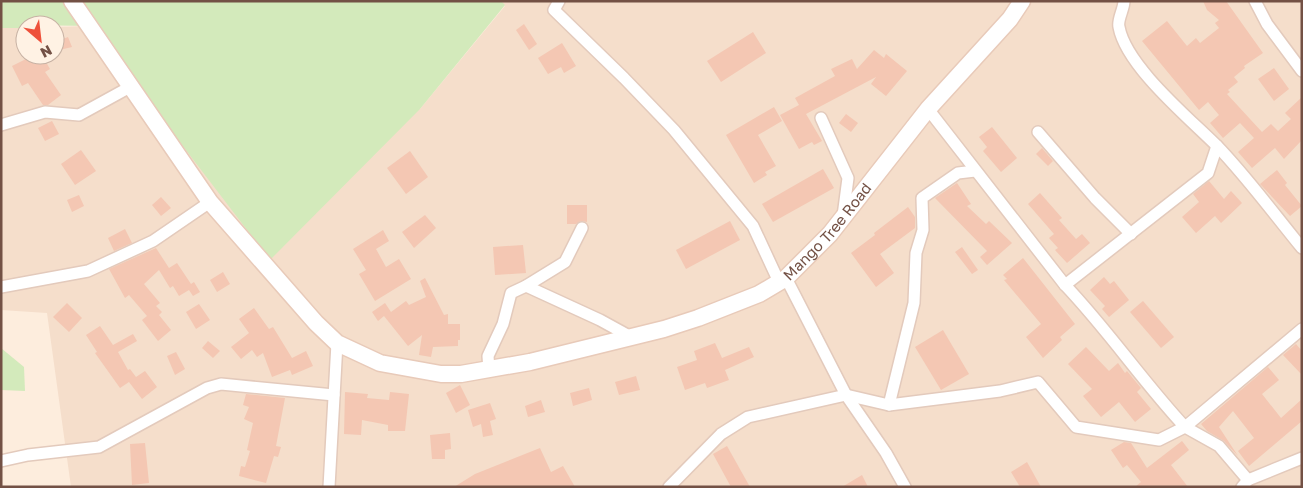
<svg xmlns="http://www.w3.org/2000/svg" width="1303" height="488" font-family="'Golos Text',sans-serif">
	<style>
		.residential { fill: #f5decb }
		.green { fill: #d3eabb }
		.building { fill: #f4c7b3 }
		.lines { fill: none; stroke-linecap: round; stroke-linejoin: round }
		.minor-casing { stroke: #e3cabc; stroke-width: 14 }
		.secondary-casing { stroke: #e8cab9; stroke-width: 19 }
		.minor { stroke: #fff; stroke-width: 11 }
		.secondary { stroke: #fff; stroke-width: 16 }
		.labels { text-anchor: middle; stroke-width: 5; stroke-linejoin: round; paint-order: stroke }
		.street-label { font-size: 15px; fill: #735145; stroke: #fff2e4 }
	</style>
	<rect width="100%" height="100%" fill="#fdeddd"/>
	<path class="residential" d="M501,1H1302V487H71L47,313L1,310V28H25V55H55V27L91,26L420,109L505,6Z"/>
	<g class="green">
		<path d="M1,1H501L505,5L420,109L270,260L91,26L25,25V28H1Z"/>
		<path d="M1,348L24,367L25,391L1,390Z"/>
	</g>
	<g class="building">
		<path d="M1203,1H1226L1263,53L1244,66L1245,68L1234,77L1238,82L1228,90L1230,92L1227,94L1262,132L1271,124L1278,131L1291,119L1285,113L1302,97V140L1284,159L1275,148L1252,168L1238,152L1254,138L1240,123L1223,138L1210,123L1219,115L1208,102L1199,110L1142,41L1167,21L1187,46L1196,38L1200,43L1219,28L1215,23L1219,20L1207,10Z"/>
		<path d="M524,24L537,44L529,50L516,30Z"/>
		<path d="M753,32L766,53L721,82L707,61Z"/>
		<path d="M68,37L72,47L55,51V42Z"/>
		<path d="M562,43L576,66L564,73L561,67L548,74L538,58Z"/>
		<path d="M874,50L884,58L886,54L907,71L886,96L871,84L876,77L806,114L822,141L814,145L812,142L799,149L780,115L799,105L795,98L835,76L831,69L852,59L857,69Z"/>
		<path d="M27,55H42L50,69L45,72L61,95L48,105H43L28,83L22,86L12,66L28,58Z"/>
		<path d="M1274,68L1289,89L1274,101L1258,79Z"/>
		<path d="M774,107L782,121L758,135L776,166L765,172L767,175L754,183L726,135Z"/>
		<path d="M846,114L858,123L851,132L839,123Z"/>
		<path d="M52,121L59,134L45,141L38,128Z"/>
		<path d="M992,127L1017,158L1001,172L983,151L987,147L979,137Z"/>
		<path d="M1042,148L1053,161L1048,166L1036,154Z"/>
		<path d="M81,150L96,171L75,185L61,164Z"/>
		<path d="M410,151L428,177L406,194L387,168Z"/>
		<path d="M823,169L834,188L773,222L762,204Z"/>
		<path d="M1277,170L1287,183L1285,185L1302,206L1290,216L1260,184Z"/>
		<path d="M1209,181L1224,199L1231,191L1242,203L1221,223L1215,216L1196,233L1182,217L1199,202L1193,194Z"/>
		<path d="M957,183L971,204L967,206L986,224L989,221L1012,243L987,265L980,257L987,251L935,198Z"/>
		<path d="M1040,193L1062,218L1059,220L1076,239L1082,234L1090,243L1067,263L1055,250L1058,248L1049,238L1054,234L1028,204Z"/>
		<path d="M79,195L84,206L72,212L67,200Z"/>
		<path d="M161,197L171,208L161,216L152,205Z"/>
		<path d="M567,205H587V222L581,221L576,224H567Z"/>
		<path d="M908,207L915,217V228L880,254L894,273L876,287L851,253L875,235L874,233Z"/>
		<path d="M425,215L436,228L414,248L402,232Z"/>
		<path d="M730,221L740,240L686,269L676,250Z"/>
		<path d="M125,229L132,243L114,251L108,238Z"/>
		<path d="M383,230L389,241L376,249L386,267L399,259L411,279L375,301L359,274L366,270L353,249Z"/>
		<path d="M523,245L526,273L495,275L493,247Z"/>
		<path d="M962,247L978,270L972,274L955,252Z"/>
		<path d="M156,248L169,268L177,263L191,284L194,282L200,292L193,296L189,290L179,296L173,286L170,288L159,270L144,284L160,303L156,306L162,312L159,315L171,330L158,341L142,320L147,316L129,295L125,298L109,269Z"/>
		<path d="M1023,258L1075,324L1060,337L1062,340L1043,358L1026,337L1041,324L1004,280L1007,279L1003,275Z"/>
		<path d="M223,272L230,284L217,292L210,280Z"/>
		<path d="M1104,277L1110,284L1114,281L1129,300L1109,317L1102,309L1105,306L1090,290Z"/>
		<path d="M425,278L444,315L448,314V324H460V340H458V346L433,347L431,357L419,355L422,335L408,346L384,316L378,321L372,312L385,303L391,312L406,301L409,305L426,297L420,281Z"/>
		<path d="M1143,301L1174,337L1161,348L1130,312Z"/>
		<path d="M67,303L82,318L69,332L53,317Z"/>
		<path d="M199,304L210,320L196,329L186,312Z"/>
		<path d="M254,308L269,329L273,327L292,358L306,351L313,366L292,375L290,370L272,377L263,353L257,357L252,350L241,359L231,347L249,333L239,319Z"/>
		<path d="M100,326L113,345L133,334L137,341L118,352L128,370L130,369L136,377L145,371L157,387L142,399L129,382L120,388L95,353L97,352L86,335Z"/>
		<path d="M943,330L969,374L941,390L915,347Z"/>
		<path d="M208,341L220,351L213,358L202,348Z"/>
		<path d="M715,343L722,358L749,347L754,357L725,370L729,380L707,388L705,383L685,390L677,367L697,360L694,351Z"/>
		<path d="M1296,344L1302,351V375L1283,355Z"/>
		<path d="M1086,347L1109,371L1118,363L1125,373L1127,371L1141,388L1137,392L1151,409L1135,422L1119,402L1101,417L1083,396L1092,389L1068,364Z"/>
		<path d="M176,352L185,369L175,375L167,356Z"/>
		<path d="M1268,367L1279,380L1262,394L1281,418L1302,399V421L1249,466L1238,451L1254,438L1233,411L1219,427L1238,456L1224,441L1207,431L1201,424Z"/>
		<path d="M636,376L640,390L619,395L615,382Z"/>
		<path d="M460,385L470,405L456,413L446,393Z"/>
		<path d="M589,388L592,400L573,406L570,393Z"/>
		<path d="M345,392L368,394L367,398L389,400L390,392L409,394L405,431H388V425L362,420L361,435L344,434Z"/>
		<path d="M246,394L285,398L276,446L281,447L278,457L274,456L266,483L239,476L241,466L245,467L250,451L247,450L253,423L244,419L249,407L243,405Z"/>
		<path d="M541,400L545,412L528,417L525,406Z"/>
		<path d="M490,403L496,419L490,421L493,435L483,437L481,424L473,427L468,410Z"/>
		<path d="M450,433L451,449L445,450V459H432L430,435Z"/>
		<path d="M1182,441L1189,450L1171,465L1188,487H1135L1141,482L1127,465L1123,468L1111,450L1124,442L1131,443L1147,468Z"/>
		<path d="M145,443L149,483L132,485L130,444Z"/>
		<path d="M727,446L750,487H731L713,454Z"/>
		<path d="M540,448L551,472L563,466L575,487H454L475,474Z"/>
		<path d="M1027,462L1041,487H1020L1011,472Z"/>
		<path d="M862,475L868,487H842Z"/>
	</g>
	<g class="lines">
		<g class="minor-casing">
			<g id="minor">
				<path d="M559,1L554,10L624,78L674,130L753,226L779,282"/>
				<path d="M1124,1C1124,9 1117,20 1119,27C1126,66 1189,118 1217,146C1247,177 1274,214 1302,248"/>
				<path d="M1255,1L1267,24L1302,71"/>
				<path d="M821,118L848,178L843,216"/>
				<path d="M1,125L45,112L79,115L130,87"/>
				<path d="M1038,132L1095,198L1131,234"/>
				<path d="M786,278L846,395L886,453L905,487"/>
				<path d="M1065,285L1208,173L1217,146"/>
				<path d="M526,286L565,262L582,228"/>
				<path d="M1,287L88,271L153,241L210,202"/>
				<path d="M489,370L488,356L503,324L511,293L526,286L600,320L631,337"/>
				<path d="M889,405L914,303L916,253L923,230L922,198L958,173L975,171"/>
				<path d="M1,461L28,455L99,447L207,388L221,384L334,395"/>
				<path d="M1248,480L1219,446L1185,427L1302,329"/>
				<path d="M329,487L337,343"/>
				<path d="M669,487L721,434L748,417L846,395L889,405L1000,391L1038,382L1076,427L1159,440L1185,427C1143,382 1108,330 1065,285L928,109"/>
				<path d="M1242,487L1248,480L1302,458"/>
			</g>
		</g>
		<g class="secondary-casing">
			<g id="secondary">
				<path id="s1" d="M72,1L210,202L316,323L337,343L380,363L441,374H461L530,362L664,329L698,318L759,294L786,278L830,234L928,109L1010,19L1022,1"/>
			</g>
		</g>
		<use href="#minor" class="minor"/>
		<use href="#secondary" class="secondary"/>
	</g>
	<g class="labels">
		<g class="street-label">
			<text dy="5" stroke="none"><textPath href="#s1" startOffset="966">Mango Tree Road</textPath></text>
		</g>
	</g>
	<rect width="1303" height="488" fill="none" stroke="#735145" stroke-width="5"/>
	<g transform="translate(40 40) rotate(152)"><circle r="24" fill="#fff2e4" stroke="#c7b2a4"/>
	<path d="M0-4L9 19L0 12L-9 19Z" fill="#ee513b"/>
	<text y="-8" font-size="14" font-weight="bold" text-anchor="middle" fill="#735145">N</text>
	</g>
</svg>
